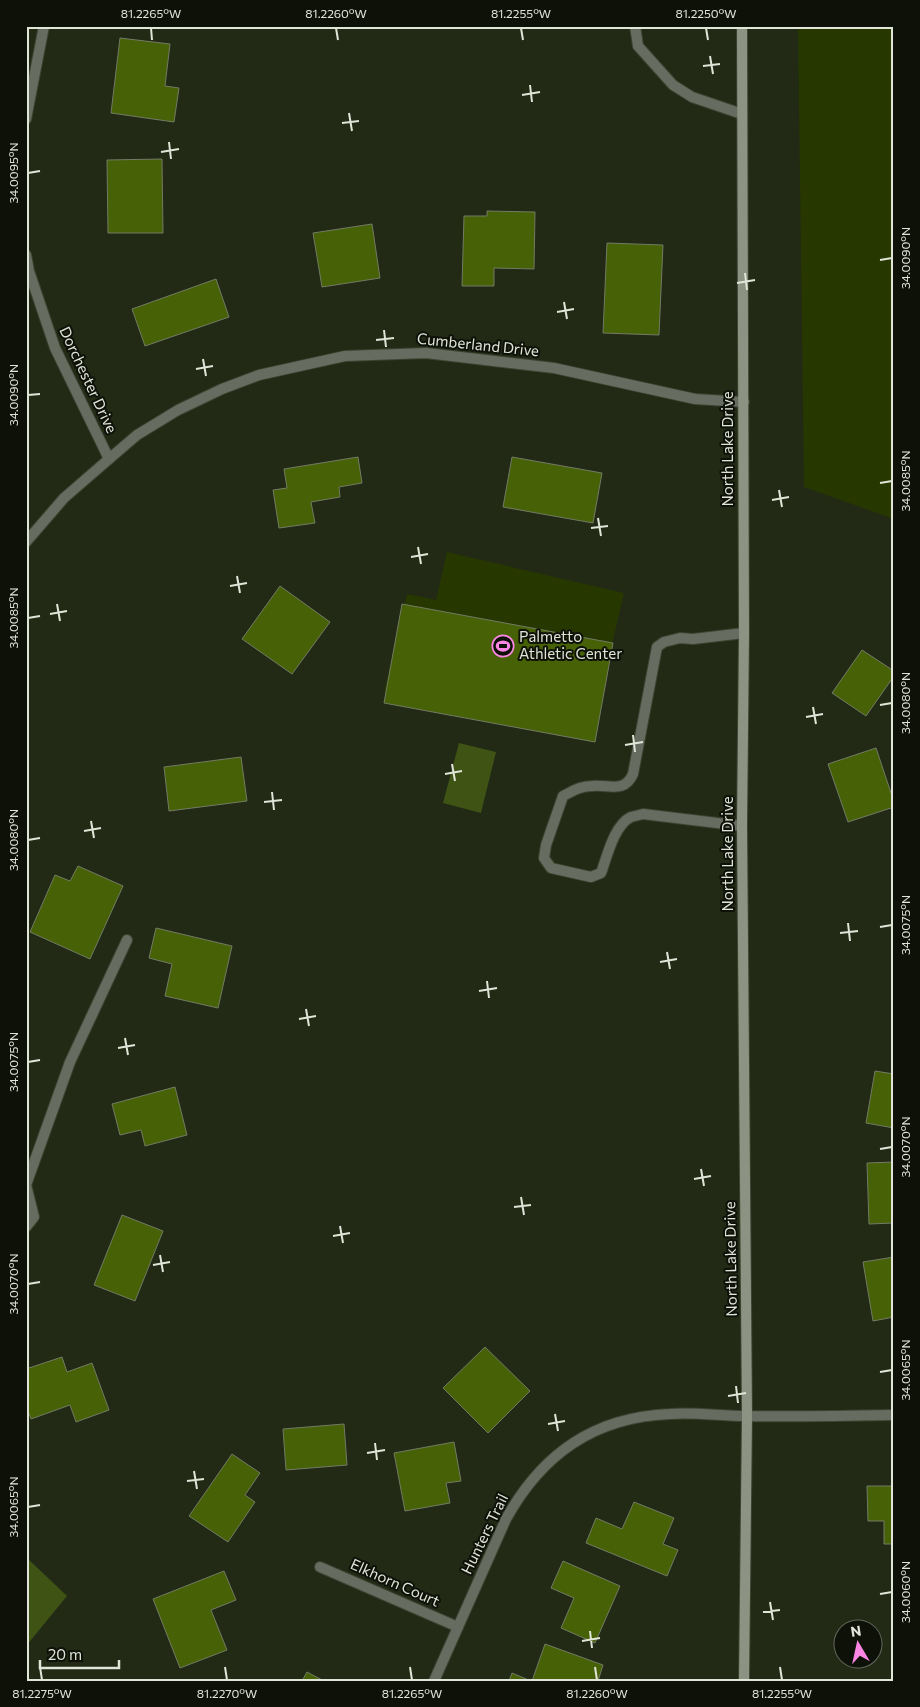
<svg xmlns="http://www.w3.org/2000/svg" width="920" height="1707" font-family="Commissioner,sans-serif">
	<style>
		.green { fill: #273700 }
		.water { fill: #3f5315 }
		.building { fill: #476107; stroke: #727b64 }
		.lines { fill: none; stroke-linecap: round; stroke-linejoin: round }
		.lane-casing { stroke: #3d4431; stroke-width: 12 }
		.street-casing { stroke: #3d4431; stroke-width: 12 }
		.secondary-casing { stroke: #3d4431; stroke-width: 12 }
		.lane { stroke: #676c61; stroke-width: 10 }
		.street { stroke: #676c61; stroke-width: 10 }
		.secondary { stroke: #8c9382; stroke-width: 10 }
		.ticks { fill: none; stroke: #e0e5d8; stroke-width: 2 }
		.labels { text-anchor: middle; stroke-width: 4; stroke-linejoin: round; paint-order: stroke }
		.street-label { font-size: 15px; fill: #e0e5d8; stroke: #0e1108 }
		.poi-label { font-size: 15px; fill: #e0e5d8; stroke: #0e1108; text-anchor: start }
		.neatline { fill: none; stroke: #e0e5d8; stroke-width: 2 }
		.ticks-label { font-size: 12px; text-anchor: middle; fill: #e0e5d8 }
	</style>
	<rect width="100%" height="100%" fill="#222a16"/>
	<g class="green">
		<path d="M798,26H894V519L804,487Z"/>
		<path d="M447,552L624,593L590,738L384,691L407,594L436,600Z"/>
	</g>
	<g class="water">
		<path d="M459,743L496,752L481,813L443,803Z"/>
		<path d="M26,1557L67,1596L26,1646Z"/>
	</g>
	<g class="building">
		<path d="M120,38L170,44L165,86L179,88L174,122L111,113Z"/>
		<path d="M162,159L163,233H108L107,160Z"/>
		<path d="M487,211L535,212L534,269L494,268V286H462L464,216H487Z"/>
		<path d="M372,224L380,278L322,287L313,233Z"/>
		<path d="M607,243L663,245L659,335L603,333Z"/>
		<path d="M216,279L229,317L145,346L132,309Z"/>
		<path d="M358,457L362,483L339,487L340,497L311,502L315,523L279,528L273,490L287,488L284,469Z"/>
		<path d="M512,457L602,473L593,523L503,507Z"/>
		<path d="M280,586L330,622L292,674L242,639Z"/>
		<path d="M402,604L613,643L595,742L384,703Z"/>
		<path d="M862,650L894,671V676L866,716L832,693Z"/>
		<path d="M876,748L894,802V807L848,822L828,764Z"/>
		<path d="M241,757L247,801L169,811L164,767Z"/>
		<path d="M78,866L123,886L90,959L30,932L55,875L70,881Z"/>
		<path d="M156,928L232,946L218,1008L165,996L172,964L149,958Z"/>
		<path d="M875,1071L894,1074V1128L866,1123Z"/>
		<path d="M175,1087L187,1135L145,1146L141,1130L120,1135L112,1104Z"/>
		<path d="M894,1162V1223L869,1224L867,1163Z"/>
		<path d="M122,1215L163,1231L135,1301L94,1285Z"/>
		<path d="M894,1257V1317L873,1321L863,1262Z"/>
		<path d="M485,1347L530,1391L488,1433L443,1388Z"/>
		<path d="M62,1357L67,1372L92,1363L109,1410L76,1422L70,1405L31,1419L26,1406V1369Z"/>
		<path d="M344,1424L347,1465L286,1470L283,1429Z"/>
		<path d="M454,1442L461,1481L446,1483L450,1503L405,1511L394,1453Z"/>
		<path d="M232,1454L260,1473L245,1495L255,1502L228,1542L189,1516Z"/>
		<path d="M867,1486H894V1544H884V1521H868Z"/>
		<path d="M634,1502L674,1518L663,1544L678,1550L667,1576L586,1543L596,1518L622,1529Z"/>
		<path d="M563,1561L620,1586L595,1643L561,1628L574,1598L551,1588Z"/>
		<path d="M224,1571L236,1600L211,1610L227,1650L180,1668L153,1599Z"/>
		<path d="M545,1644L603,1665L598,1681H532Z"/>
		<path d="M307,1672L324,1681H302Z"/>
		<path d="M512,1673L531,1681H509Z"/>
	</g>
	<g class="lines">
		<g class="lane-casing">
			<g id="lane">
				<path d="M635,26L638,46L673,85L692,97L742,114"/>
				<path d="M742,826L643,814C639,815 635,816 631,817C614,825 607,857 601,873L591,877L551,868L544,858L546,845L563,796C573,791 580,786 592,786C609,784 624,794 633,774L657,647L664,642L680,638L693,639L744,633"/>
				<path d="M26,1185L70,1062L127,940"/>
			</g>
		</g>
		<g class="street-casing">
			<g id="street">
				<path d="M26,119L44,26"/>
				<path d="M26,255L29,271L55,348L109,459"/>
				<path d="M26,542L64,498L109,459L137,435L178,410L222,389L259,375L345,356L426,353L554,368L695,399L744,402"/>
				<path d="M26,1185L34,1217L26,1227"/>
				<path d="M320,1567L458,1627"/>
				<path d="M434,1681L506,1519C542,1454 594,1417 670,1414C695,1412 721,1416 746,1416C795,1417 844,1416 894,1415"/>
			</g>
		</g>
		<g class="secondary-casing">
			<path id="secondary" d="M742,26L744,633L742,826L747,1416L744,1681"/>
		</g>
		<use href="#lane" class="lane"/>
		<use href="#street" class="street"/>
		<use href="#secondary" class="secondary"/>
	</g>
	<path class="ticks" d="M151,28L152,40M336,28L338,40M521,28L523,40M706,28L708,40M710,56L713,74M703,66L720,64M530,85L532,102M522,95L540,92M349,113L352,131M342,123L359,121M169,142L171,159M161,152L179,149M28,173L40,171M880,260L892,258M745,273L747,290M737,283L755,280M564,302L567,319M557,312L574,309M384,330L386,347M376,340L394,338M203,359L206,376M196,369L213,366M28,395L40,394M880,483L892,481M779,490L782,507M772,500L789,497M598,518L601,536M591,528L608,526M418,547L421,564M411,557L428,554M237,576L240,593M230,586L247,583M57,604L60,621M50,614L67,611M28,618L40,616M880,705L892,703M813,707L816,724M806,717L823,714M633,735L635,752M625,745L643,742M452,764L455,781M445,774L462,771M272,792L274,810M264,802L282,800M91,821L94,838M84,831L101,828M28,840L40,838M848,923L850,941M880,927L892,925M840,933L858,931M667,952L670,969M660,962L677,959M487,981L489,998M479,991L497,988M306,1009L309,1026M299,1019L316,1016M125,1038L128,1055M118,1048L135,1045M28,1062L40,1060M880,1149L892,1147M701,1169L704,1186M694,1179L711,1176M521,1197L524,1215M514,1207L531,1205M340,1226L343,1243M333,1236L350,1233M160,1255L163,1272M153,1265L170,1262M28,1284L40,1282M880,1372L892,1370M736,1386L738,1403M728,1396L746,1393M555,1414L558,1431M548,1424L565,1421M375,1443L377,1460M367,1453L385,1450M194,1471L197,1489M187,1481L204,1479M28,1507L40,1505M880,1594L892,1592M770,1602L773,1620M763,1612L780,1610M590,1631L592,1648M582,1641L600,1638M40,1667L42,1680M225,1667L227,1680M410,1667L412,1680M595,1667L597,1680M780,1667L782,1680"/>
	<defs>
		<g id="stadium-ring" transform="scale(1.125)"><circle r="9.5" fill="#0e1108" stroke="#fc86e3" stroke-width="1.5"/><path d="M0-5a6.5 5 0 1 0 0 10a6.5 5 0 1 0 0-10ZM-3.5-1.8h7v3.6h-7Z" fill="#fc86e3"/></g>
	</defs>
	<g fill-rule="evenodd">
		<use href="#stadium-ring" x="503" y="646"/>
	</g>
	<g class="labels">
		<g class="street-label">
			<text transform="translate(478 345) rotate(6)" y="5">Cumberland Drive</text>
			<text transform="translate(88 380) rotate(65)" y="5">Dorchester Drive</text>
			<text transform="translate(728 449) rotate(-90)" y="5">North Lake Drive</text>
			<text transform="translate(728 854) rotate(-90)" y="5">North Lake Drive</text>
			<text transform="translate(731 1259) rotate(-91)" y="5">North Lake Drive</text>
			<text transform="translate(485 1534) rotate(-64)" y="5">Hunters Trail</text>
			<text transform="translate(395 1583) rotate(24)" y="5">Elkhorn Court</text>
		</g>
		<g class="poi-label">
			<text x="519" y="642">Palmetto<tspan x="519" dy="17">Athletic Center</tspan></text>
		</g>
	</g>
	<rect width="920" height="1707" fill="none" stroke="#0e1108" stroke-width="55"/>
	<g transform="translate(858 1644) rotate(351)"><circle r="24" fill="#0e1108" stroke="#62665b"/>
	<path d="M0-4L9 19L0 12L-9 19Z" fill="#fc86e3"/>
	<text y="-8" font-size="14" font-weight="bold" text-anchor="middle" fill="#e0e5d8">N</text>
	</g>
	<path d="M40 1660v8h79v-8" fill="none" stroke="#e0e5d8" stroke-width="2.5"/>
	<text x="48" y="1660" font-size="15" fill="#e0e5d8" stroke="#0e1108" stroke-width="4" paint-order="stroke">20 m</text>
	<rect x="28" y="28" width="864" height="1652" class="neatline"/>
	<g class="ticks-label">
		<text x="151" y="18">81.2265°W</text>
		<text x="336" y="18">81.2260°W</text>
		<text x="521" y="18">81.2255°W</text>
		<text x="706" y="18">81.2250°W</text>
		<text transform="translate(14 173) rotate(-90)" y="4">34.0095°N</text>
		<text transform="translate(906 258) rotate(-90)" y="4">34.0090°N</text>
		<text transform="translate(14 395) rotate(-90)" y="4">34.0090°N</text>
		<text transform="translate(906 481) rotate(-90)" y="4">34.0085°N</text>
		<text transform="translate(14 618) rotate(-90)" y="4">34.0085°N</text>
		<text transform="translate(906 703) rotate(-90)" y="4">34.0080°N</text>
		<text transform="translate(14 840) rotate(-90)" y="4">34.0080°N</text>
		<text transform="translate(906 925) rotate(-90)" y="4">34.0075°N</text>
		<text transform="translate(14 1062) rotate(-90)" y="4">34.0075°N</text>
		<text transform="translate(906 1147) rotate(-90)" y="4">34.0070°N</text>
		<text transform="translate(14 1284) rotate(-90)" y="4">34.0070°N</text>
		<text transform="translate(906 1370) rotate(-90)" y="4">34.0065°N</text>
		<text transform="translate(14 1507) rotate(-90)" y="4">34.0065°N</text>
		<text transform="translate(906 1592) rotate(-90)" y="4">34.0060°N</text>
		<text x="42" y="1698">81.2275°W</text>
		<text x="227" y="1698">81.2270°W</text>
		<text x="412" y="1698">81.2265°W</text>
		<text x="597" y="1698">81.2260°W</text>
		<text x="782" y="1698">81.2255°W</text>
	</g>
</svg>
